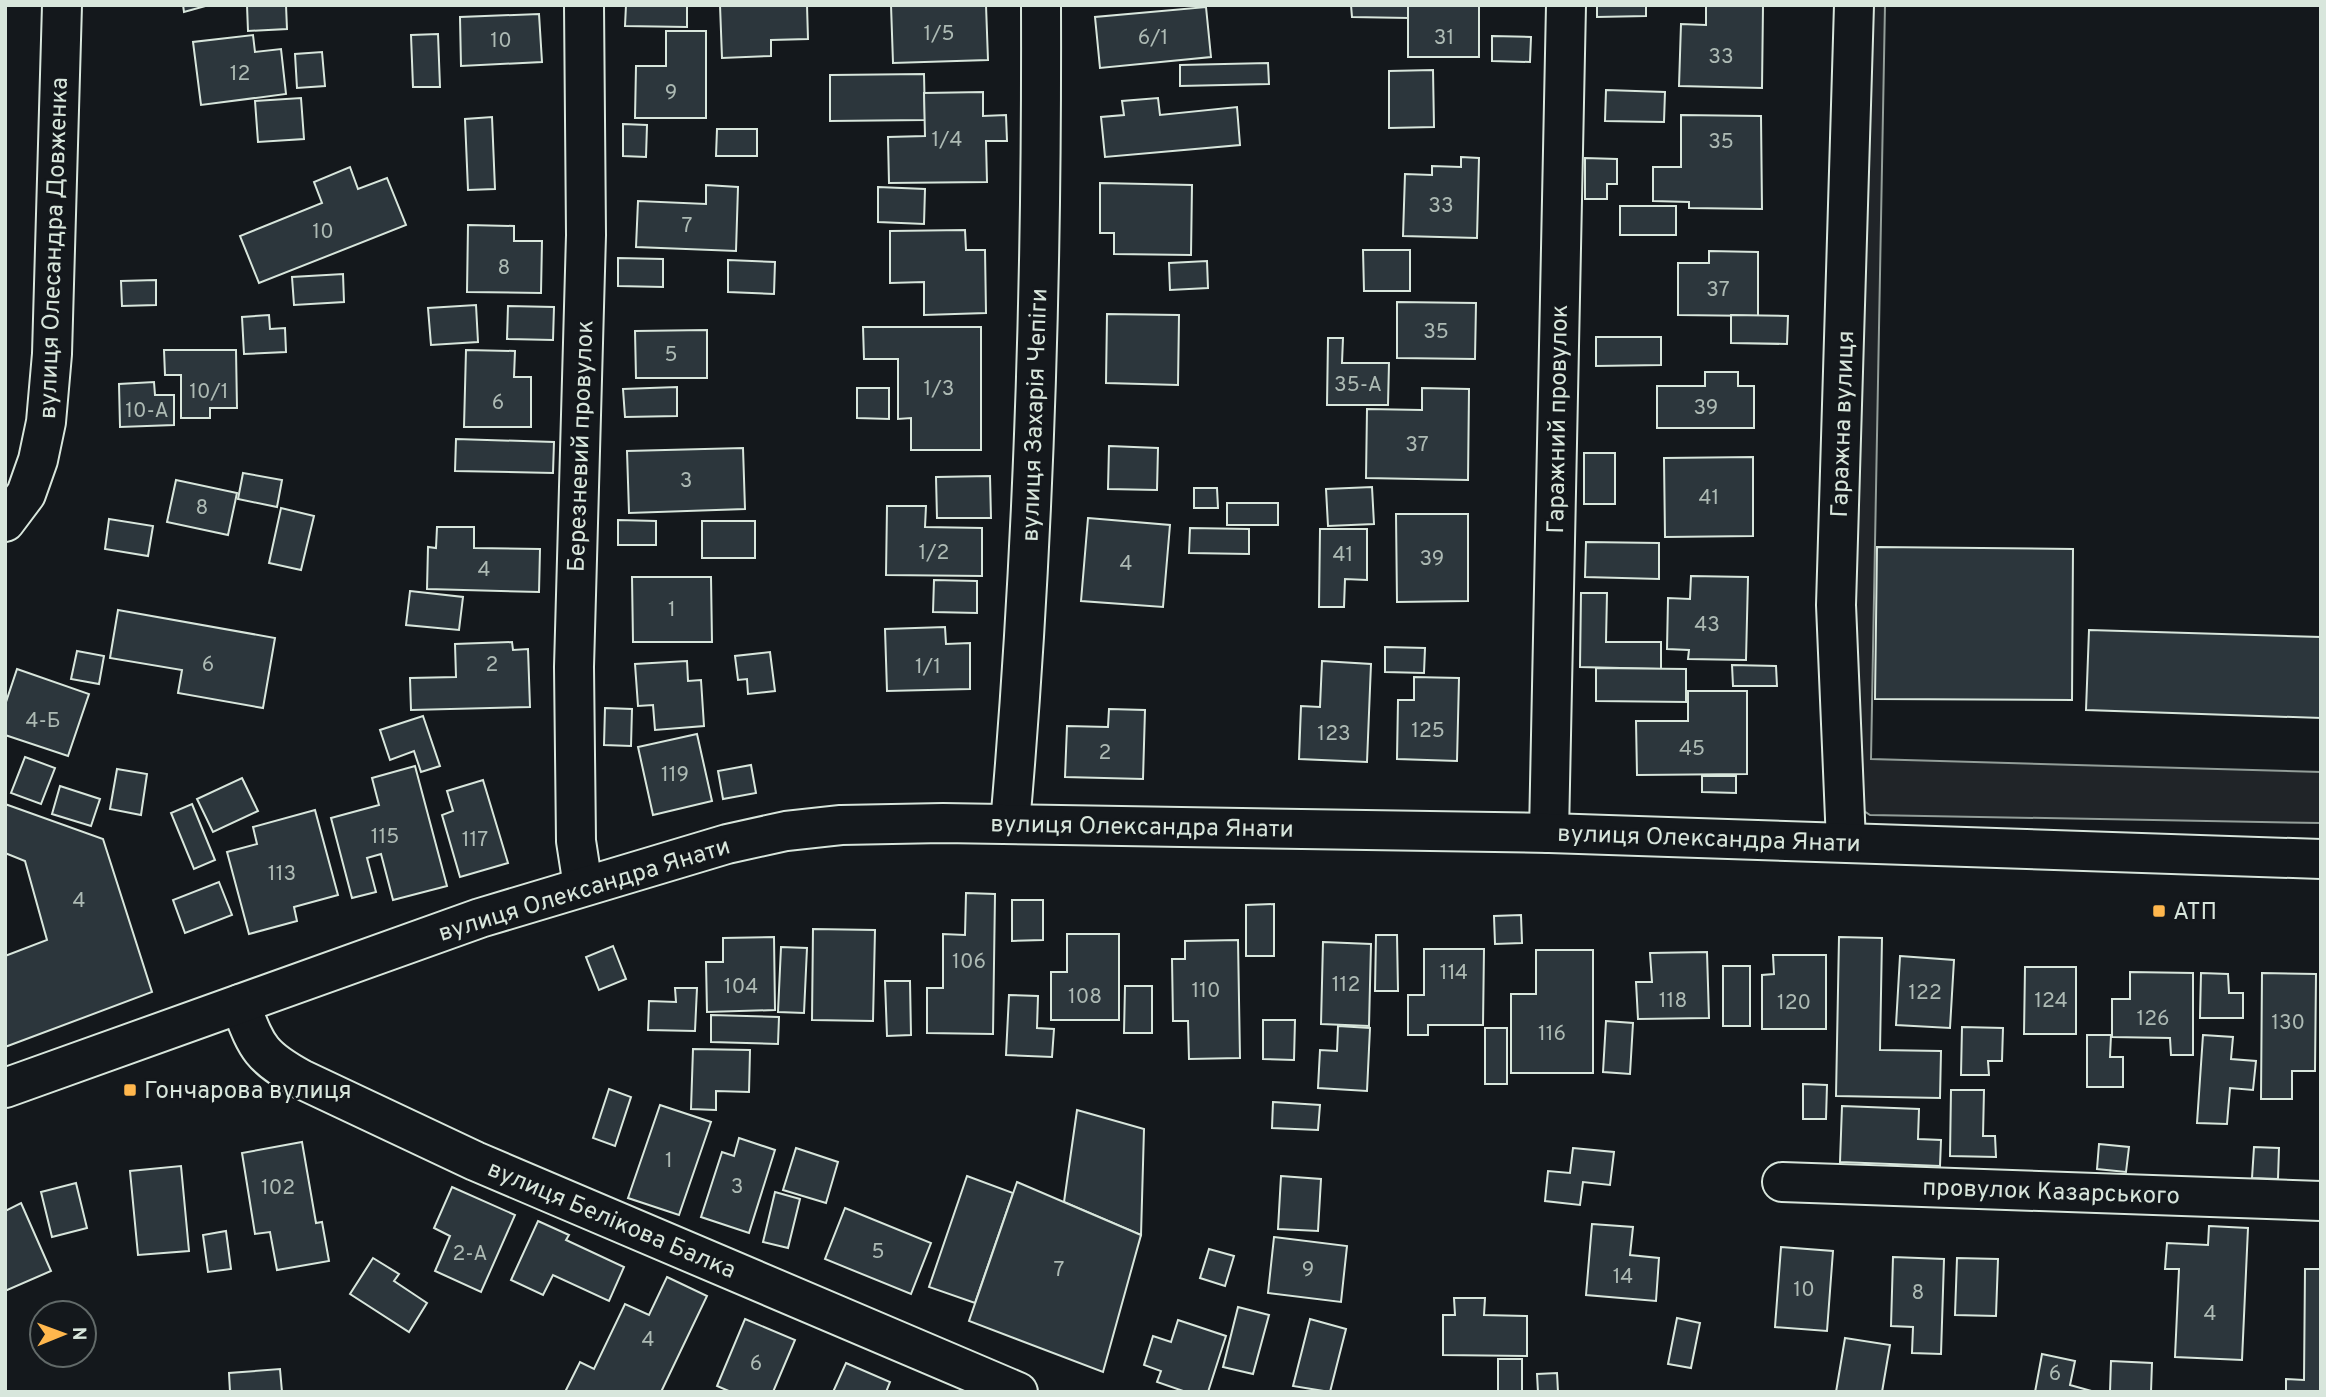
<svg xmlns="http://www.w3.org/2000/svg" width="2326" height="1397" font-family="Overpass,sans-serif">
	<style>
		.green { fill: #202428; stroke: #939e99; stroke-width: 2 }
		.building { fill: #2c363c; stroke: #d8e6dc; stroke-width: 2 }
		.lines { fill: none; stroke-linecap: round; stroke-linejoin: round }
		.street-casing { stroke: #d8e6dc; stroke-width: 42 }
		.secondary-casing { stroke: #d8e6dc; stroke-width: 42 }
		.street { stroke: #14181c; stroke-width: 38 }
		.secondary { stroke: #14181c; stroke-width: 38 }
		.poi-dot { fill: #ffb74d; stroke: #14181c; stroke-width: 2.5 }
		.labels { text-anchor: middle; stroke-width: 5; stroke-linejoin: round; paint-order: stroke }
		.number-label { font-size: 21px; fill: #adbab4 }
		.street-label { font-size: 24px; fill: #d8e6dc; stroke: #14181c }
		.poi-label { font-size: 24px; fill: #d8e6dc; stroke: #14181c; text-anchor: start }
	</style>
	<rect width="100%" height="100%" fill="#14181c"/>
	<path class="green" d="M1867,5H1885L1871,759L2321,772V823L1870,815L1861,809L1851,605Z"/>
	<g class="building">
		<path d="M183,5H209L184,12Z"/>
		<path d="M247,5H286L287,29L248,31Z"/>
		<path d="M626,5H687V27L625,26Z"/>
		<path d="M720,5H807L808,39L771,40V56L722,58Z"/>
		<path d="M891,5H986L988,60L893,63Z"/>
		<path d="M1351,5H1408V18L1352,17Z"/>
		<rect x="1408" y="5" width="71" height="52"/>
		<path d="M1597,5H1646V16L1597,17Z"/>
		<path d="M1706,5L1763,6L1762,88L1679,86L1681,24L1706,25Z"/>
		<path d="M1206,7L1211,57L1100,68L1095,17Z"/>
		<path d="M539,14L542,62L461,66L460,17Z"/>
		<path d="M666,31H706V118H635L636,66H666Z"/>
		<path d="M438,34L440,87H413L411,35Z"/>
		<path d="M253,35L255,52L281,49L286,94L201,105L193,42Z"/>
		<path d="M1492,36L1531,37L1530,62L1492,61Z"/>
		<path d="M322,52L325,86L297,88L295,54Z"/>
		<path d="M1268,63L1269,84L1180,86V65Z"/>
		<path d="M1433,70L1434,127L1389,128V71Z"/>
		<path d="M924,74L925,120L830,121V75Z"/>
		<path d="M1606,90L1665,92L1664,122L1605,121Z"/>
		<path d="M983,92V116L1006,115L1007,141H986L987,182L889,183L888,137L925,136L924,93Z"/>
		<path d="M301,98L304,139L258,142L255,101Z"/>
		<path d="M1158,98L1160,115L1237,107L1240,145L1105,157L1101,117L1124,115L1122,101Z"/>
		<path d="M1681,115L1761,116L1762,209L1689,208V202L1653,201V167H1681Z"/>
		<path d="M492,117L495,189L468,190L465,119Z"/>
		<path d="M623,124L647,125L646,157L623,156Z"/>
		<path d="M717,129H757V156H716Z"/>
		<path d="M1461,157L1479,158L1477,238L1403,236L1405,174L1432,175V166L1461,167Z"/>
		<path d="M1585,158L1617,159V184H1607V199H1585Z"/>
		<path d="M350,167L358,189L387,178L406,225L259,283L240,236L322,203L314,182Z"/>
		<path d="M1100,183L1192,185L1191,255L1114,254V233H1100Z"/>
		<path d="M706,185L738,187L736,251L636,247L638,201L706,204Z"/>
		<path d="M878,187L925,189L924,224L878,222Z"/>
		<rect x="1620" y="206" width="56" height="29"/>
		<path d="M468,225L514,226V241H542L541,293L467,292Z"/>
		<path d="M965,230L966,250H985L986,313L924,315V282L890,283V231Z"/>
		<path d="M1363,250H1410V291H1364Z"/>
		<path d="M1709,251L1758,252V316L1678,315V263H1709Z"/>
		<path d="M618,258L663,259V287L618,286Z"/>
		<path d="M728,260L775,262L774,294L728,292Z"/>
		<path d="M1207,261L1208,288L1170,290L1169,263Z"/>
		<path d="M343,274L344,302L294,305L292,277Z"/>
		<path d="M156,280V305L122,306L121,281Z"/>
		<path d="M1397,302L1476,303L1475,359L1397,358Z"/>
		<path d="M476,305L478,342L431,345L428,308Z"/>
		<path d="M508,306L554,307L553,340L507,339Z"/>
		<path d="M1107,314L1179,315L1178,385L1106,383Z"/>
		<path d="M269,315L270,329L285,328L286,352L244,354L242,317Z"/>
		<path d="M1731,315L1788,316L1787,344L1731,343Z"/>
		<path d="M863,327H981V450H911V418L898,419V359H864Z"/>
		<path d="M707,330V378H636L635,331Z"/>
		<path d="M1596,337H1661V365L1596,366Z"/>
		<path d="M1328,338H1343L1342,363H1389L1388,405H1327Z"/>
		<path d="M164,350H236L237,408H210V418H181V375H165Z"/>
		<path d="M466,350L515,351L514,377H531V427H464Z"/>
		<path d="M1705,372H1738V386H1754V428H1657V386H1705Z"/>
		<path d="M154,382L155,395H174V425L120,427L119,384Z"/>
		<path d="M677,387V416L625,417L623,389Z"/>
		<path d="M857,388H889V419L857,418Z"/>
		<path d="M1422,388L1469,389L1468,480L1366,478L1367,409L1422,410Z"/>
		<path d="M456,439L554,442L553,473L455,471Z"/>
		<path d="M1109,446L1158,448L1157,490L1108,489Z"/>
		<path d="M743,448L745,509L629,513L627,451Z"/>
		<rect x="1584" y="453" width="31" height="51"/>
		<path d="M1753,457V536L1665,537L1664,458Z"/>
		<path d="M243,473L282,480L277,507L238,499Z"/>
		<path d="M990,476L991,518H937L936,477Z"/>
		<path d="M176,480L237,493L228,535L167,522Z"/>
		<path d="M1372,487L1374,524L1328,526L1326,489Z"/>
		<path d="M1194,488H1217L1218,508H1194Z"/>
		<rect x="1227" y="503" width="51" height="22"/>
		<path d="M887,506H926L925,527L982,528V576L886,575Z"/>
		<path d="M281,508L314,516L301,570L269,563Z"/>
		<path d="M1396,514H1468V601L1397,602Z"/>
		<path d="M1088,518L1170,525L1163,607L1081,601Z"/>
		<path d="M109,519L153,526L148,556L105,549Z"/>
		<path d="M618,520L656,521V545H618Z"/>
		<rect x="702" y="521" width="53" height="37"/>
		<path d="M437,527H474V548L540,549L539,592L427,589L428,547L436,548Z"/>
		<path d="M1190,528L1249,529V554L1189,553Z"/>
		<path d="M1320,529H1367V580L1345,579L1344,607H1319Z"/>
		<path d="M1586,542L1659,543V579L1585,577Z"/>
		<path d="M1877,547L2073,549L2072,700L1875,699Z"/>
		<path d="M1691,576L1748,577L1746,660L1688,659L1689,650L1667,649L1668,598L1690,599Z"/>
		<path d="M632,577H711L712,642H633Z"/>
		<path d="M934,580L977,581V613L933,612Z"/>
		<path d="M410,591L463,597L459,630L406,625Z"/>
		<path d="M1581,593H1607L1606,642H1661V669L1580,667Z"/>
		<path d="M118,610L275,638L263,708L178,693L182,670L110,658Z"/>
		<path d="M945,627L946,644L970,643V689L887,691L885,629Z"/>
		<path d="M2089,630L2321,637V718L2086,710Z"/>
		<path d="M512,642L513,650L528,649L530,707L411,710L410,678L456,677L455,644Z"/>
		<path d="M1385,647L1425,648L1424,673L1385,672Z"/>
		<path d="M77,651L104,656L99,684L71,679Z"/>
		<path d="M770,652L775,691L748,694L747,679L738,680L735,656Z"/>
		<path d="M687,661L688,681L701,680L704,726L655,730L653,705L638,706L635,664Z"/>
		<path d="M1322,661L1371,664L1367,762L1299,759L1301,706L1320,707Z"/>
		<path d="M1732,665L1776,666L1777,686H1733Z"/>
		<path d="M1596,668L1686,669V702L1596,701Z"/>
		<path d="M17,669L89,694L68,756L5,735V705Z"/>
		<path d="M1414,677L1459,678L1457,761L1397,759L1398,700H1414Z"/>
		<path d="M1688,691H1747V774L1637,775L1636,721H1688Z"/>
		<path d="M605,708L632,709L631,746L604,745Z"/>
		<path d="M1109,709L1145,710L1143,779L1065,777L1067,726L1108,727Z"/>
		<path d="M423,716L440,766L421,772L414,751L390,760L380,730Z"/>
		<path d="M697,734L712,801L653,815L638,747Z"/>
		<path d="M25,757L55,768L41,804L11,793Z"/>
		<path d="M751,765L756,793L723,799L718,771Z"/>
		<path d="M415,766L447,886L393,900L381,854L367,858L376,892L352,898L331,818L379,805L372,778Z"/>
		<path d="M117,769L147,774L141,815L110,809Z"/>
		<path d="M1702,776H1736V793L1702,792Z"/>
		<path d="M242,778L258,811L213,832L197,799Z"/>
		<path d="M483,780L508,863L460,877L442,815L453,811L447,791Z"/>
		<path d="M60,786L100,799L91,826L52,814Z"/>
		<path d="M5,804L103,839L152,992L5,1047V956L47,940L25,861L5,853Z"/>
		<path d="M192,804L215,860L194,869L171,813Z"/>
		<path d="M315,810L338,895L294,907L297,921L249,934L227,852L257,844L253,827Z"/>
		<path d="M219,882L232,915L185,933L173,900Z"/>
		<path d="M966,893L995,894L993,1034L927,1033V988H943V934L965,935Z"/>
		<path d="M1012,900H1043V940L1012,941Z"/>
		<path d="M1274,904V956H1246V905Z"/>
		<path d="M1521,915L1522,943L1495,944L1494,916Z"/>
		<path d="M813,929L875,930L873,1021L812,1020Z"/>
		<path d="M1067,934H1119V1020H1051V972H1067Z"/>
		<path d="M1376,935H1397L1398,991H1375Z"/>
		<path d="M774,937L775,1010L707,1012L706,962H723V938Z"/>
		<path d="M1839,937L1882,938L1880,1050L1941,1051L1940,1098L1836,1096Z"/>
		<path d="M1238,940L1240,1058L1189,1059L1188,1021H1173L1172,959H1185V941Z"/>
		<path d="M1323,942L1371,944L1369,1026L1321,1024Z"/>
		<path d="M613,946L626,979L599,990L586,957Z"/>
		<path d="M781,947L807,948L804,1013L778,1012Z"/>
		<path d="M1424,949H1484L1483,1025H1428V1035H1408V995H1424Z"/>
		<path d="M1536,950H1593V1073H1511V994H1536Z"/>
		<path d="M1707,952L1709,1018L1638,1019L1636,982H1652L1650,953Z"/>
		<path d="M1773,955H1826V1029H1762V975L1774,974Z"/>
		<path d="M1900,956L1954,960L1950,1028L1896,1025Z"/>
		<rect x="1723" y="966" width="27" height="60"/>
		<path d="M2025,967H2076V1034H2024Z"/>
		<path d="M2130,972L2193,973V1055H2171L2170,1038L2112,1037V999H2130Z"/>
		<path d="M2201,973L2228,974L2229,993H2243V1018H2200Z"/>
		<path d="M2262,973L2316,974L2315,1071H2292V1099H2261Z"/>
		<path d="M885,981H910L911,1035L887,1036Z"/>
		<path d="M1125,986H1152V1033H1124Z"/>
		<path d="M675,988H697L695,1031L648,1030L649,1001L676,1002Z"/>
		<path d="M1009,995L1038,996L1037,1028L1054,1029L1052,1057L1006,1055Z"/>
		<path d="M711,1015L779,1017L778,1044L711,1042Z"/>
		<path d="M1263,1020H1295L1294,1060L1263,1059Z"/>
		<path d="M1606,1021L1633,1023L1630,1074L1603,1072Z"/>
		<path d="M1338,1026L1370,1028L1367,1091L1318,1088L1320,1050L1337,1051Z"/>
		<path d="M1962,1027L2003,1028L2002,1061H1988L1989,1075H1961Z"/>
		<rect x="1485" y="1028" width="22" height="56"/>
		<path d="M2087,1035H2111L2110,1057H2123V1087H2087Z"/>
		<path d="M2203,1035L2233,1037L2231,1059L2256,1061L2253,1090L2230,1088L2227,1124L2197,1123Z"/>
		<path d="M693,1049L750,1050L749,1092L716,1091V1110L691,1109Z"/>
		<path d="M1803,1084L1827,1085L1826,1119H1803Z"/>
		<path d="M609,1089L631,1097L615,1146L593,1138Z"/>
		<path d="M1951,1090H1984L1983,1136H1995L1996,1157L1950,1156Z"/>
		<path d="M1273,1102L1320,1105L1318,1130L1272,1128Z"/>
		<path d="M660,1105L711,1122L679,1215L628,1198Z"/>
		<path d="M1842,1106L1919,1109L1918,1139L1941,1140L1940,1166L1840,1162Z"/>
		<path d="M1077,1110L1144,1129L1141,1235L1064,1202Z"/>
		<path d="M739,1138L775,1150L749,1233L701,1217L722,1152L734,1156Z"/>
		<path d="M302,1142L316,1223L322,1222L329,1261L277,1270L270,1232L255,1234L242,1153Z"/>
		<path d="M2099,1144L2129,1147L2126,1172L2097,1169Z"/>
		<path d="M2254,1147L2279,1148L2278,1179L2252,1178Z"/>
		<path d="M796,1148L838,1162L826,1203L783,1190Z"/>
		<path d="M1573,1148L1614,1152L1610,1185L1583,1182L1580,1205L1545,1201L1548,1171L1570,1173Z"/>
		<path d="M181,1166L189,1251L138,1255L130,1171Z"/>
		<path d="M967,1176L1013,1193L975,1303L929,1287Z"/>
		<path d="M1281,1176L1321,1179L1318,1231L1278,1229Z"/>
		<path d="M1017,1182L1141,1235L1103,1372L969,1321Z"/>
		<path d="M76,1183L87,1228L52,1237L41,1192Z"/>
		<path d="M452,1187L515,1215L481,1292L435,1271L450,1236L434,1228Z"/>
		<path d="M775,1192L800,1199L788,1248L763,1242Z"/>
		<path d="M21,1203L51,1271L5,1291V1211Z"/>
		<path d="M845,1208L931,1243L911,1294L825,1259Z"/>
		<path d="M538,1221L569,1235L566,1240L624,1267L609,1301L553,1275L543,1295L511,1280Z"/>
		<path d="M1592,1224L1633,1227L1630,1255L1659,1258L1656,1301L1586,1295Z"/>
		<path d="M2209,1226L2248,1228L2242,1360L2175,1357L2179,1269H2165L2167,1243L2208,1245Z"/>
		<path d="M226,1231L231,1269L208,1272L203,1235Z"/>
		<path d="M1274,1237L1347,1246L1341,1302L1268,1293Z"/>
		<path d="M1781,1247L1833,1251L1827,1331L1775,1327Z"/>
		<path d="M1209,1249L1234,1256L1225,1286L1200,1278Z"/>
		<path d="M1893,1257L1944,1259L1941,1354L1912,1353L1913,1327L1891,1326Z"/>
		<path d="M373,1258L399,1274L394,1281L427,1303L409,1332L350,1294Z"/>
		<path d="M1957,1258L1998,1259L1996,1316L1955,1315Z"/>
		<path d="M2305,1269H2321V1392H2286V1379L2304,1380Z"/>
		<path d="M667,1277L707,1296L661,1392H565L580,1362L594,1369L625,1304L649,1315Z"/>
		<path d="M1454,1298H1485L1484,1315L1527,1316V1356L1443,1355V1315H1455Z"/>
		<path d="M1238,1307L1269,1315L1253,1374L1223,1367Z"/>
		<path d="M1677,1318L1700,1323L1691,1368L1668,1364Z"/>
		<path d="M745,1319L795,1340L773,1392H731L717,1386Z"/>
		<path d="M1310,1319L1346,1329L1330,1392L1293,1386Z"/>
		<path d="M1178,1320L1226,1336L1208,1392H1186L1157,1382L1161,1371L1144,1365L1153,1336L1171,1342Z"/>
		<path d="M1845,1338L1890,1345L1882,1392H1836Z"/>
		<path d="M2042,1354L2075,1361L2070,1385L2095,1392H2035Z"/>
		<rect x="1498" y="1359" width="24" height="33"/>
		<path d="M2111,1361L2152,1363L2151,1392H2110Z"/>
		<path d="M846,1363L890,1382L886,1392H833Z"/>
		<path d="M280,1369L282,1392H230L229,1373Z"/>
		<path d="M1557,1373L1558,1392H1538L1537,1374Z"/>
	</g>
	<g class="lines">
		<g class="street-casing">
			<g id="street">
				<path d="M5,522L26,494L38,460L46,422L52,354L62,5"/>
				<path d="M1010,824C1034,551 1042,279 1041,5"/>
				<path d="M1549,833L1566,5"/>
				<path d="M1846,842L1836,605L1854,5"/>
				<path d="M583,886L576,841L574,667L586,235L584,5"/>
				<path d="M240,1004C257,1047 259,1056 301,1079L475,1161L1018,1392"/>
				<path d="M1782,1182L2321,1201"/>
			</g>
		</g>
		<g class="secondary-casing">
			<path id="secondary" d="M5,1088L480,918L727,844L786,831L841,825L943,823L1549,833L2321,859"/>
		</g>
		<use href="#street" class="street"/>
		<use href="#secondary" class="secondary"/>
	</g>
	<g class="poi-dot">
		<rect x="2152" y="904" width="14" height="14" rx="3.5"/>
		<rect x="123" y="1083" width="14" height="14" rx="3.5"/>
	</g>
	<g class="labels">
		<g class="number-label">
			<text x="939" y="40">1/5</text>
			<text x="1153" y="44">6/1</text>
			<text x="1444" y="44">31</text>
			<text x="501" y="47">10</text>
			<text x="1721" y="63">33</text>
			<text x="240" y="80">12</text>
			<text x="671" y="99">9</text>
			<text x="947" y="146">1/4</text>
			<text x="1721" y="148">35</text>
			<text x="1441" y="212">33</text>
			<text x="687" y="232">7</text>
			<text x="323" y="238">10</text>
			<text x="504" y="274">8</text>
			<text x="1718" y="296">37</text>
			<text x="1436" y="338">35</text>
			<text x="671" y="361">5</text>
			<text x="1358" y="391">35-А</text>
			<text x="939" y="395">1/3</text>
			<text x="209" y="398">10/1</text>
			<text x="498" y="409">6</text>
			<text x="1706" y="414">39</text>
			<text x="147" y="417">10-А</text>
			<text x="1417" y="451">37</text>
			<text x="686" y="487">3</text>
			<text x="1709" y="504">41</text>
			<text x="202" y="514">8</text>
			<text x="934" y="559">1/2</text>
			<text x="1343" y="561">41</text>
			<text x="1432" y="565">39</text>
			<text x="1126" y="570">4</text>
			<text x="484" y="576">4</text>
			<text x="672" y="616">1</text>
			<text x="1707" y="631">43</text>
			<text x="208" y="671">6</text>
			<text x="492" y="671">2</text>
			<text x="928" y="673">1/1</text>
			<text x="43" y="727">4-Б</text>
			<text x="1428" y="737">125</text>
			<text x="1334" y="740">123</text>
			<text x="1692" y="755">45</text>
			<text x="1105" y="759">2</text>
			<text x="675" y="781">119</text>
			<text x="385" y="843">115</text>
			<text x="475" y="846">117</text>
			<text x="282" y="880">113</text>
			<text x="79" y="907">4</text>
			<text x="969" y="968">106</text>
			<text x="1454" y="979">114</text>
			<text x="1346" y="991">112</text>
			<text x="741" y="993">104</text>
			<text x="1206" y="997">110</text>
			<text x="1925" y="999">122</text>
			<text x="1085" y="1003">108</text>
			<text x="1673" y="1007">118</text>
			<text x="2051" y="1007">124</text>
			<text x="1794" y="1009">120</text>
			<text x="2153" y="1025">126</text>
			<text x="2288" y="1029">130</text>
			<text x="1552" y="1040">116</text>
			<text x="669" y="1167">1</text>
			<text x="737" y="1193">3</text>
			<text x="278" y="1194">102</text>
			<text x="878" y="1258">5</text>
			<text x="470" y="1260">2-А</text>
			<text x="1059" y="1276">7</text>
			<text x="1308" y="1276">9</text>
			<text x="1623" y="1283">14</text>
			<text x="1804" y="1296">10</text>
			<text x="1918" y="1299">8</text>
			<text x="2210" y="1320">4</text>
			<text x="648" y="1346">4</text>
			<text x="756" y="1370">6</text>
			<text x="2055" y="1380">6</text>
		</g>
		<g class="street-label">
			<text transform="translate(53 248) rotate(-88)" y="8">вулиця Олесандра Довженка</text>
			<text transform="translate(1034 415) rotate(-88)" y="8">вулиця Захарія Чепіги</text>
			<text transform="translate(1557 419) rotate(-89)" y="8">Гаражний провулок</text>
			<text transform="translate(1842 424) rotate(-88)" y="8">Гаражна вулиця</text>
			<text transform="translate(580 446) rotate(-88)" y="8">Березневий провулок</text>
			<text transform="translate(1142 826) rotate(1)" y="8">вулиця Олександра Янати</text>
			<text transform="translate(1709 838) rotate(2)" y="8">вулиця Олександра Янати</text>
			<text transform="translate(584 889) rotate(-17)" y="8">вулиця Олександра Янати</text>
			<text transform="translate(2051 1191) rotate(2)" y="8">провулок Казарського</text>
			<text transform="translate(612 1219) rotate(23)" y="8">вулиця Белікова Балка</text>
		</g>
		<g class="poi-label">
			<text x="2173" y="919">АТП</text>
			<text x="144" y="1098">Гончарова вулиця</text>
		</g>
	</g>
	<rect width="2326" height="1397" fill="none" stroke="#d8e6dc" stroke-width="14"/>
	<g transform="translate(63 1334) rotate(89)"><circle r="33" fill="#14181c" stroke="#626a69" stroke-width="2"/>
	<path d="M0-5L12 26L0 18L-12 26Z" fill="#ffb74d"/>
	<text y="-10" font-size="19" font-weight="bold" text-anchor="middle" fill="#d8e6dc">N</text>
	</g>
</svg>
